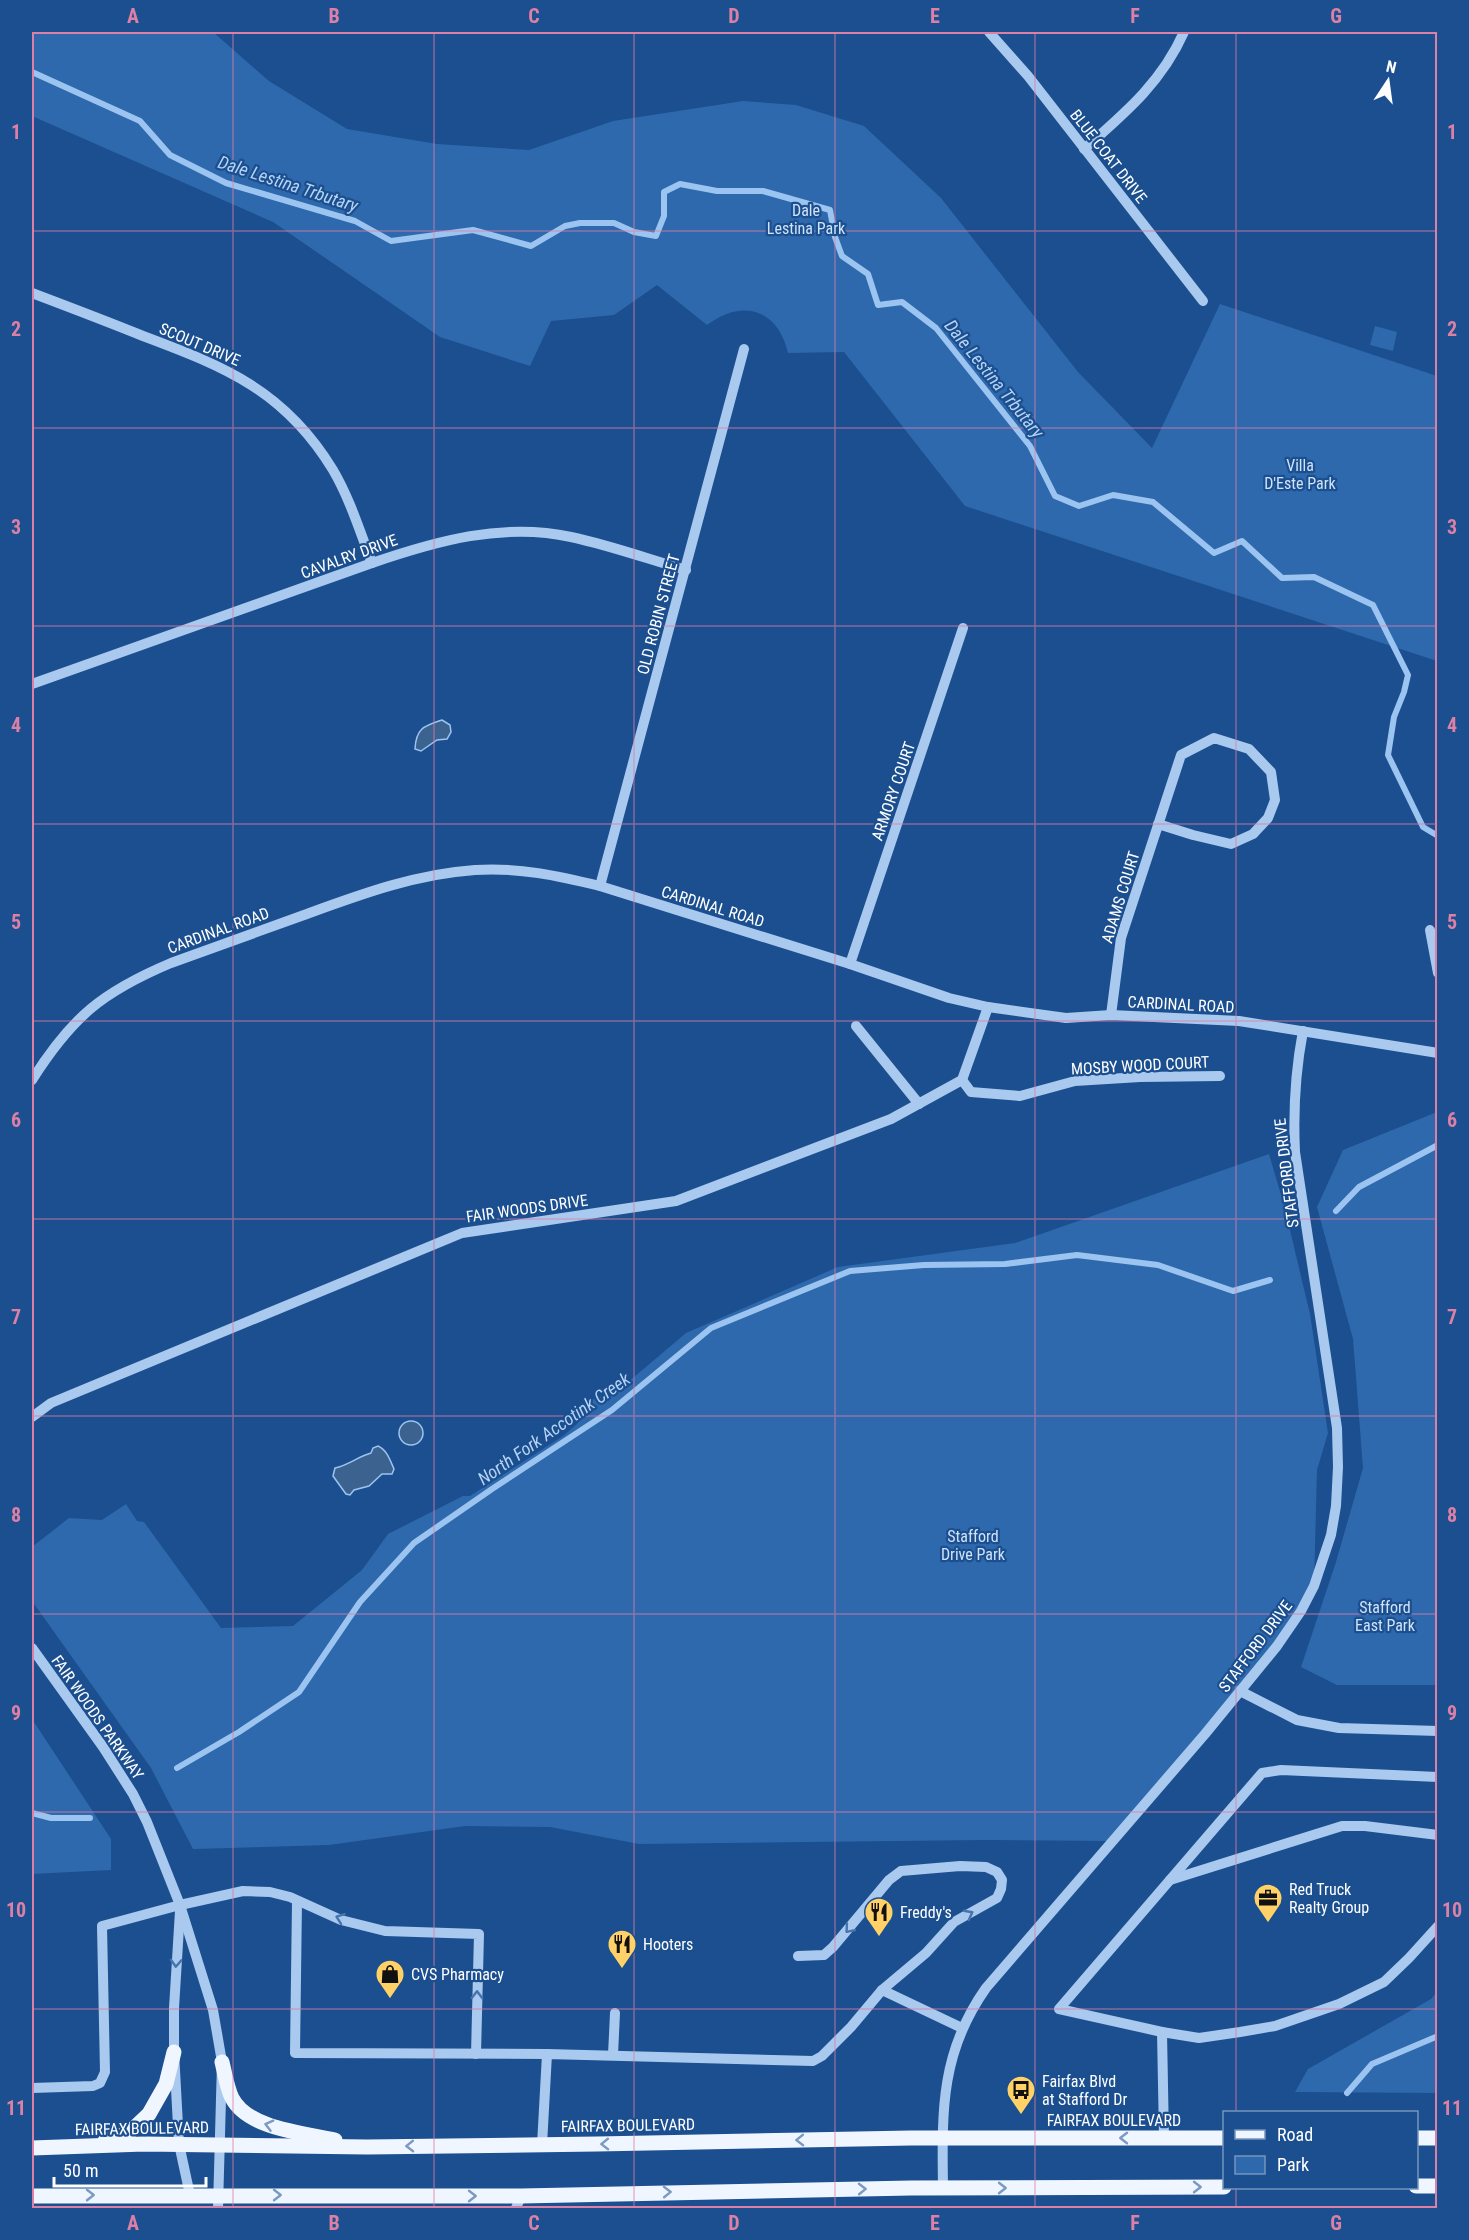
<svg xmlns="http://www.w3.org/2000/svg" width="1469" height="2240" font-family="'Roboto Condensed',sans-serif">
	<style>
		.green { fill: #2e69ad }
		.water { fill: #3c6290; stroke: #9cc4f0; stroke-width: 1.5 }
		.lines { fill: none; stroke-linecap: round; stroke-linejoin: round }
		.stream { stroke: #9cc4f0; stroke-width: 6 }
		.minor { stroke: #a9c9ee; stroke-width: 10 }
		.major { stroke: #f0f6ff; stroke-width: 15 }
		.oneway { stroke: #4674ac }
		.oneway2 { stroke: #7b9ac1 }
		.grid { fill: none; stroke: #dd80a5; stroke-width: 1.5; stroke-opacity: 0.55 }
		.labels { text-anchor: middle; stroke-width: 4.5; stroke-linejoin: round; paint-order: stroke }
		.street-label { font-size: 16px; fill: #fff; stroke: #1b4f8f }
		.park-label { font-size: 16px; fill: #cfe3fa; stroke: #1b4f8f }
		.poi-label { font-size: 16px; fill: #fff; stroke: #1b4f8f; text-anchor: start }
		.water-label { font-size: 18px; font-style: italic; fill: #b5d3f5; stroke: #1b4f8f }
		.neatline { fill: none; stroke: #dd80a5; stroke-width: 2 }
		.grid-label { font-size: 20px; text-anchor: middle; font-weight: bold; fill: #dd80a5 }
	</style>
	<rect width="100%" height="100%" fill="#1b4f8f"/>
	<g class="green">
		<path d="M32,32H213L269,81L347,129L437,144L529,150L613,121L743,101L796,105L864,126L941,198L1078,372L1152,448L1220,304L1437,376V661L965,506L844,352L788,353C778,309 742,298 707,325L657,285L614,315L551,321L530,366L440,337L273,222L32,116Z"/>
		<path d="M1375,326L1397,332L1393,351L1370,345Z"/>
		<path d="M1437,1112V1685H1337L1301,1667L1336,1562L1363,1468L1353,1339L1317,1207L1343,1150Z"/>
		<path d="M1269,1154L1284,1205L1310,1314L1328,1433L1317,1470L1314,1586L1277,1646L1111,1841L985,1840L639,1844L550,1827L465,1826L329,1845L193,1849L151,1768L32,1601V1547L69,1518L102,1520L126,1504L137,1521L144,1522L221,1628L293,1626L362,1570L388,1534L463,1496H470L563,1436L577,1424L587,1402L621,1388L686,1333L838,1267L1015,1243Z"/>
		<path d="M32,1719L111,1839V1870L32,1874Z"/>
		<path d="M1437,1992V2093L1295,2092L1308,2069L1431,1999Z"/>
	</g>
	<g class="water">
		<path d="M442,720L450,725L451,732L447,739L437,740L421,751L415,749C416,728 424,726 442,720Z"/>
		<circle cx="411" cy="1433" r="12"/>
		<path d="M378,1446C387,1450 390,1460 394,1469L392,1474H382L369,1486L354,1490L350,1495L346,1494L333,1476L335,1468C349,1465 357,1457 371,1453L373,1448Z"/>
	</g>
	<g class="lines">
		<g class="stream">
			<path d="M32,72L140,121L170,155L226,183L355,221L391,241L473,230L531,246L565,226L580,223H614L634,232L656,236L664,216V192L680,184L717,191H763L830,210L835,237L842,256L868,274L878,305L902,302L936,328L1030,446L1055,496L1079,506L1113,495L1153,502L1214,553L1242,541L1282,578L1314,577L1373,605L1408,675L1404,692L1394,717L1388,755L1423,827L1438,836"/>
			<path d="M1336,1211L1359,1187L1438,1145"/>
			<path d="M177,1768L239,1732L299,1692L360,1602L414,1543L492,1489L612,1410L711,1328L850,1271L924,1265L1005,1264L1077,1255L1158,1265L1233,1291L1270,1280"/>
			<path d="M32,1813L51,1818H90"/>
			<path d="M1347,2093L1372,2064L1438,2036"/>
		</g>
		<g class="minor">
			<path d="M989,32L1028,76L1203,301"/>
			<path d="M1084,149C1125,113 1162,82 1184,32"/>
			<path d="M32,293C69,307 106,321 143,336C226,367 285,391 333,470C350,499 360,532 372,563"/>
			<path d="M32,684L372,563C436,541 503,522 571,537C609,545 648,559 686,570"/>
			<path d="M600,886L744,349"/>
			<path d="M1430,930L1438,973"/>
			<path d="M850,964L963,628"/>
			<path d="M1111,1015L1121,938L1181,755L1214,738L1249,749L1271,772L1275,800L1268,818L1253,834L1231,844L1193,835L1158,824"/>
			<path d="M856,1026L919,1104"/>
			<path d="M32,1080C72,1017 102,992 171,963C215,947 259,931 304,915C359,895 415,874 475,870C518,867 559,876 600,886L850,964L949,998L988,1007L1066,1018L1111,1015L1239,1021L1438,1053"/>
			<path d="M962,1080L971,1092L1020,1096L1075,1081L1140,1077L1220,1076"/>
			<path d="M32,1417L51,1403L462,1233L676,1201L891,1119L962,1080L988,1007"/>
			<path d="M32,1648L103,1747L133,1794L147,1822L180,1905L213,2010L222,2062L218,2208"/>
			<path d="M1240,1691L1297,1720L1339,1728L1438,1731"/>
			<path d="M1170,1880L1342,1826H1365L1438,1835"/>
			<path d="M297,1901L295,2053L547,2054"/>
			<path d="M180,1911L174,2008V2052L179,2144L190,2195"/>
			<path d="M882,1990L962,2028"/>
			<path d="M1162,2032L1199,2038L1240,2032L1275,2026L1339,2004L1384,1982L1409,1958L1438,1926"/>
			<path d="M613,2055L615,2013"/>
			<path d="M32,2088L93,2086L100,2083L105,2072L102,1926L180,1905L243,1891L270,1892L290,1897L341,1920L385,1931L479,1934L476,2054"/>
			<path d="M1164,2138L1162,2032L1059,2009L1262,1773L1281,1770L1438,1777"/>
			<path d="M542,2145L547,2054L813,2061L822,2056L851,2027L882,1990L926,1953L954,1922L997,1898L1001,1889L1002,1880L997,1872L986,1867L960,1866L901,1871L889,1880L833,1947L824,1955L798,1956"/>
			<path d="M943,2188C942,2112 940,2053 986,1988L1205,1734L1277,1646L1301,1611L1314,1586L1331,1535L1336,1506L1338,1467L1337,1428L1295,1152C1293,1109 1295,1073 1303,1031"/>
			<path d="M516,2208L521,2196"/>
		</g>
		<g class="major">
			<path d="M222,2062C225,2074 227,2088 232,2098C248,2129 304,2133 335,2140"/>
			<path d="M1416,2138H1438"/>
			<path d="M105,2141L130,2132L149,2114L166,2084L174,2052"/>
			<path d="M32,2148L144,2144L367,2147L597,2144L911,2138H1224"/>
			<path d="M1416,2186H1438"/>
			<path d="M32,2196H521L911,2188L1224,2187"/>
		</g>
	</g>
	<defs><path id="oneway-chevron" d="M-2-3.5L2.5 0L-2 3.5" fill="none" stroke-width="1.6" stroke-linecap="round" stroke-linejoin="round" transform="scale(1.5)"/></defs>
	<g class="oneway">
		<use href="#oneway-chevron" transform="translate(969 1914) rotate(-28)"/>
		<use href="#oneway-chevron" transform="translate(340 1918) rotate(-160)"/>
		<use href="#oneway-chevron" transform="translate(849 1929) rotate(130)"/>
		<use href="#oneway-chevron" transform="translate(176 1963) rotate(93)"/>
		<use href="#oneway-chevron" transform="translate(477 1995) rotate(-89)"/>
	</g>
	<g class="oneway2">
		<use href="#oneway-chevron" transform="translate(269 2125) rotate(-165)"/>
		<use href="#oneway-chevron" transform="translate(1124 2138) rotate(180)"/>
		<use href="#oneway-chevron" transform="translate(800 2140) rotate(179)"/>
		<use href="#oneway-chevron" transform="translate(605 2144) rotate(179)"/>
		<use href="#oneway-chevron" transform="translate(410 2146) rotate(179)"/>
		<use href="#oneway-chevron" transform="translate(1197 2187)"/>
		<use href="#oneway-chevron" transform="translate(1002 2188)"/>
		<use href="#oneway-chevron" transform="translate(862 2189) rotate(-1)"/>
		<use href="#oneway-chevron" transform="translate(667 2192) rotate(-1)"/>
		<use href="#oneway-chevron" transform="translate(90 2195)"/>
		<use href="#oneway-chevron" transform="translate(277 2195)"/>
		<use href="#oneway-chevron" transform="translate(472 2196)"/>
	</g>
	<path class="grid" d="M233,32V2208M434,32V2208M634,32V2208M835,32V2208M1035,32V2208M1236,32V2112M32,231H1438M32,428H1438M32,626H1438M32,824H1438M32,1021H1438M32,1219H1438M32,1416H1438M32,1614H1438M32,1812H1438M32,2009H1438M1236,2188V2208"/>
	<defs>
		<g id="office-pin" transform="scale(1.5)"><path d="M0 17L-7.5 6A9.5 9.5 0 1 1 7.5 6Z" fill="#ffd166" stroke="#1b4f8f"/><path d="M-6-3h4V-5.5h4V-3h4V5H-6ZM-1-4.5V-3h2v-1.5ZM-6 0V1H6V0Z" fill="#111"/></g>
		<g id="restaurant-pin" transform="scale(1.5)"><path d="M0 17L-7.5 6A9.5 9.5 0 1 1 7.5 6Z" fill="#ffd166" stroke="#1b4f8f"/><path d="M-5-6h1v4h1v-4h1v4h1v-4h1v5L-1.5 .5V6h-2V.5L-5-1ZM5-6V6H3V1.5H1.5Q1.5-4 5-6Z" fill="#111"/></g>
		<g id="shop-pin" transform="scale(1.5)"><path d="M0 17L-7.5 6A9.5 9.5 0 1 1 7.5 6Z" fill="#ffd166" stroke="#1b4f8f"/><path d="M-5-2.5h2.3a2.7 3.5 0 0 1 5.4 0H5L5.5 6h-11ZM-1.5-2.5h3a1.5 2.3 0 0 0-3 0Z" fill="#111"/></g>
		<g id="bus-pin" transform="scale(1.5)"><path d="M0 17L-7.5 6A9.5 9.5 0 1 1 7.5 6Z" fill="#ffd166" stroke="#1b4f8f"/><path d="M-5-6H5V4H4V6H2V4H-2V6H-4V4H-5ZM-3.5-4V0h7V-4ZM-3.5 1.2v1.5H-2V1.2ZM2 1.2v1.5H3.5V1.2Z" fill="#111"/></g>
	</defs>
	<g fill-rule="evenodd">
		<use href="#office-pin" x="1268" y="1898"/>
		<use href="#restaurant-pin" x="879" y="1912"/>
		<use href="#restaurant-pin" x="622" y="1944"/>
		<use href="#shop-pin" x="390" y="1974"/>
		<use href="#bus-pin" x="1021" y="2090"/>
	</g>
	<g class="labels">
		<g class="street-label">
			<text transform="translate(1109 156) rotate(52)" y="6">BLUE COAT DRIVE</text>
			<text transform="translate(200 344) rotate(23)" y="6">SCOUT DRIVE</text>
			<text transform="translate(349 556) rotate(-20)" y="6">CAVALRY DRIVE</text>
			<text transform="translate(658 614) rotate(-75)" y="6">OLD ROBIN STREET</text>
			<text transform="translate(893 791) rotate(-71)" y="6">ARMORY COURT</text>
			<text transform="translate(1120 897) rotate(-73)" y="6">ADAMS COURT</text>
			<text transform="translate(713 906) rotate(17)" y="6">CARDINAL ROAD</text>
			<text transform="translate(218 930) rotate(-20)" y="6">CARDINAL ROAD</text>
			<text transform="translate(1181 1004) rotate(3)" y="6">CARDINAL ROAD</text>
			<text transform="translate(1140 1065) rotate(-3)" y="6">MOSBY WOOD COURT</text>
			<text transform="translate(1286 1173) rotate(-97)" y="6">STAFFORD DRIVE</text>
			<text transform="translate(527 1208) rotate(-8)" y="6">FAIR WOODS DRIVE</text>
			<text transform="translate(1255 1646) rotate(-53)" y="6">STAFFORD DRIVE</text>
			<text transform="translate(98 1717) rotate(55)" y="6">FAIR WOODS PARKWAY</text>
			<text x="1114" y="2126">FAIRFAX BOULEVARD</text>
			<text transform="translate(628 2125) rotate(-1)" y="6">FAIRFAX BOULEVARD</text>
			<text transform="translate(142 2128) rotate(-1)" y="6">FAIRFAX BOULEVARD</text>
		</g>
		<g class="park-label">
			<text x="806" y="216">Dale<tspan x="806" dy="18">Lestina Park</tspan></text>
			<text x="1300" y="471">Villa<tspan x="1300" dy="18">D'Este Park</tspan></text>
			<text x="973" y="1542">Stafford<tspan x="973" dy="18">Drive Park</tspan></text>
			<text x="1385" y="1613">Stafford<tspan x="1385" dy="18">East Park</tspan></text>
		</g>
		<g class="poi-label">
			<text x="1289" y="1895">Red Truck<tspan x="1289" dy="18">Realty Group</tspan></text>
			<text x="900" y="1918">Freddy's</text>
			<text x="643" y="1950">Hooters</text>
			<text x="411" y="1980">CVS Pharmacy</text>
			<text x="1042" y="2087">Fairfax Blvd<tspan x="1042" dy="18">at Stafford Dr</tspan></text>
		</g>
		<g class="water-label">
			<text transform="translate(288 184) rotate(18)" y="6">Dale Lestina Trbutary</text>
			<text transform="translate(994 379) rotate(51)" y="6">Dale Lestina Trbutary</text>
			<text transform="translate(554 1429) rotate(-35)" y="6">North Fork Accotink Creek</text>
		</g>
	</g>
	<rect width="1469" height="2240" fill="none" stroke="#1b4f8f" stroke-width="66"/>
	<rect x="1223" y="2111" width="195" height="78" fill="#1b4f8f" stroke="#7695bc" stroke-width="1.5"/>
	<rect x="1235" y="2130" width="30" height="9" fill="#f0f6ff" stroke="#7695bc" stroke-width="1.5"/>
	<text x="1277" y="2141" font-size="18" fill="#ffffff">Road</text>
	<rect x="1235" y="2156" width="30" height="18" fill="#2e69ad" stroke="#7695bc" stroke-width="1.5"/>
	<text x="1277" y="2171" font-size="18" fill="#ffffff">Park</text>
	<g transform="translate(1388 81) rotate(13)" stroke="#1b4f8f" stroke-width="4.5" paint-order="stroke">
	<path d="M0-4.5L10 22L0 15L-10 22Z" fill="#ffffff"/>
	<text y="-9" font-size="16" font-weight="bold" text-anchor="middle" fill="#ffffff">N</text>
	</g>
	<path d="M54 2177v9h152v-9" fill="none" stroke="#ffffff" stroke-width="3"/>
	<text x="63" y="2177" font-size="18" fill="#ffffff" stroke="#1b4f8f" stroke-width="4.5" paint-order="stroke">50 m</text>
	<rect x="33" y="33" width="1403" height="2174" class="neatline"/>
	<g class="grid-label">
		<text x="133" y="23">A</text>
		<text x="334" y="23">B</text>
		<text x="534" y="23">C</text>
		<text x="734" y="23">D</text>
		<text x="935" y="23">E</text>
		<text x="1135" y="23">F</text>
		<text x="1336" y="23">G</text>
		<text x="16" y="139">1</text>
		<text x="1452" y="139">1</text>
		<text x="16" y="336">2</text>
		<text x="1452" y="336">2</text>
		<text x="16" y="534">3</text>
		<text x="1452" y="534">3</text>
		<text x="16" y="732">4</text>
		<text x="1452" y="732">4</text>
		<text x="16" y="929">5</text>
		<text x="1452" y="929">5</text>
		<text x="16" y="1127">6</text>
		<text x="1452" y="1127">6</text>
		<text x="16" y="1324">7</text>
		<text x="1452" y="1324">7</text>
		<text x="16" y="1522">8</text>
		<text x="1452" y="1522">8</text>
		<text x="16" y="1720">9</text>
		<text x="1452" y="1720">9</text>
		<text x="16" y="1917">10</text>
		<text x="1452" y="1917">10</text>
		<text x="16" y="2115">11</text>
		<text x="1452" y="2115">11</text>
		<text x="133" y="2230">A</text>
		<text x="334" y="2230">B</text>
		<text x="534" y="2230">C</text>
		<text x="734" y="2230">D</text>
		<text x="935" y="2230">E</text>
		<text x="1135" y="2230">F</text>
		<text x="1336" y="2230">G</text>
	</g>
</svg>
